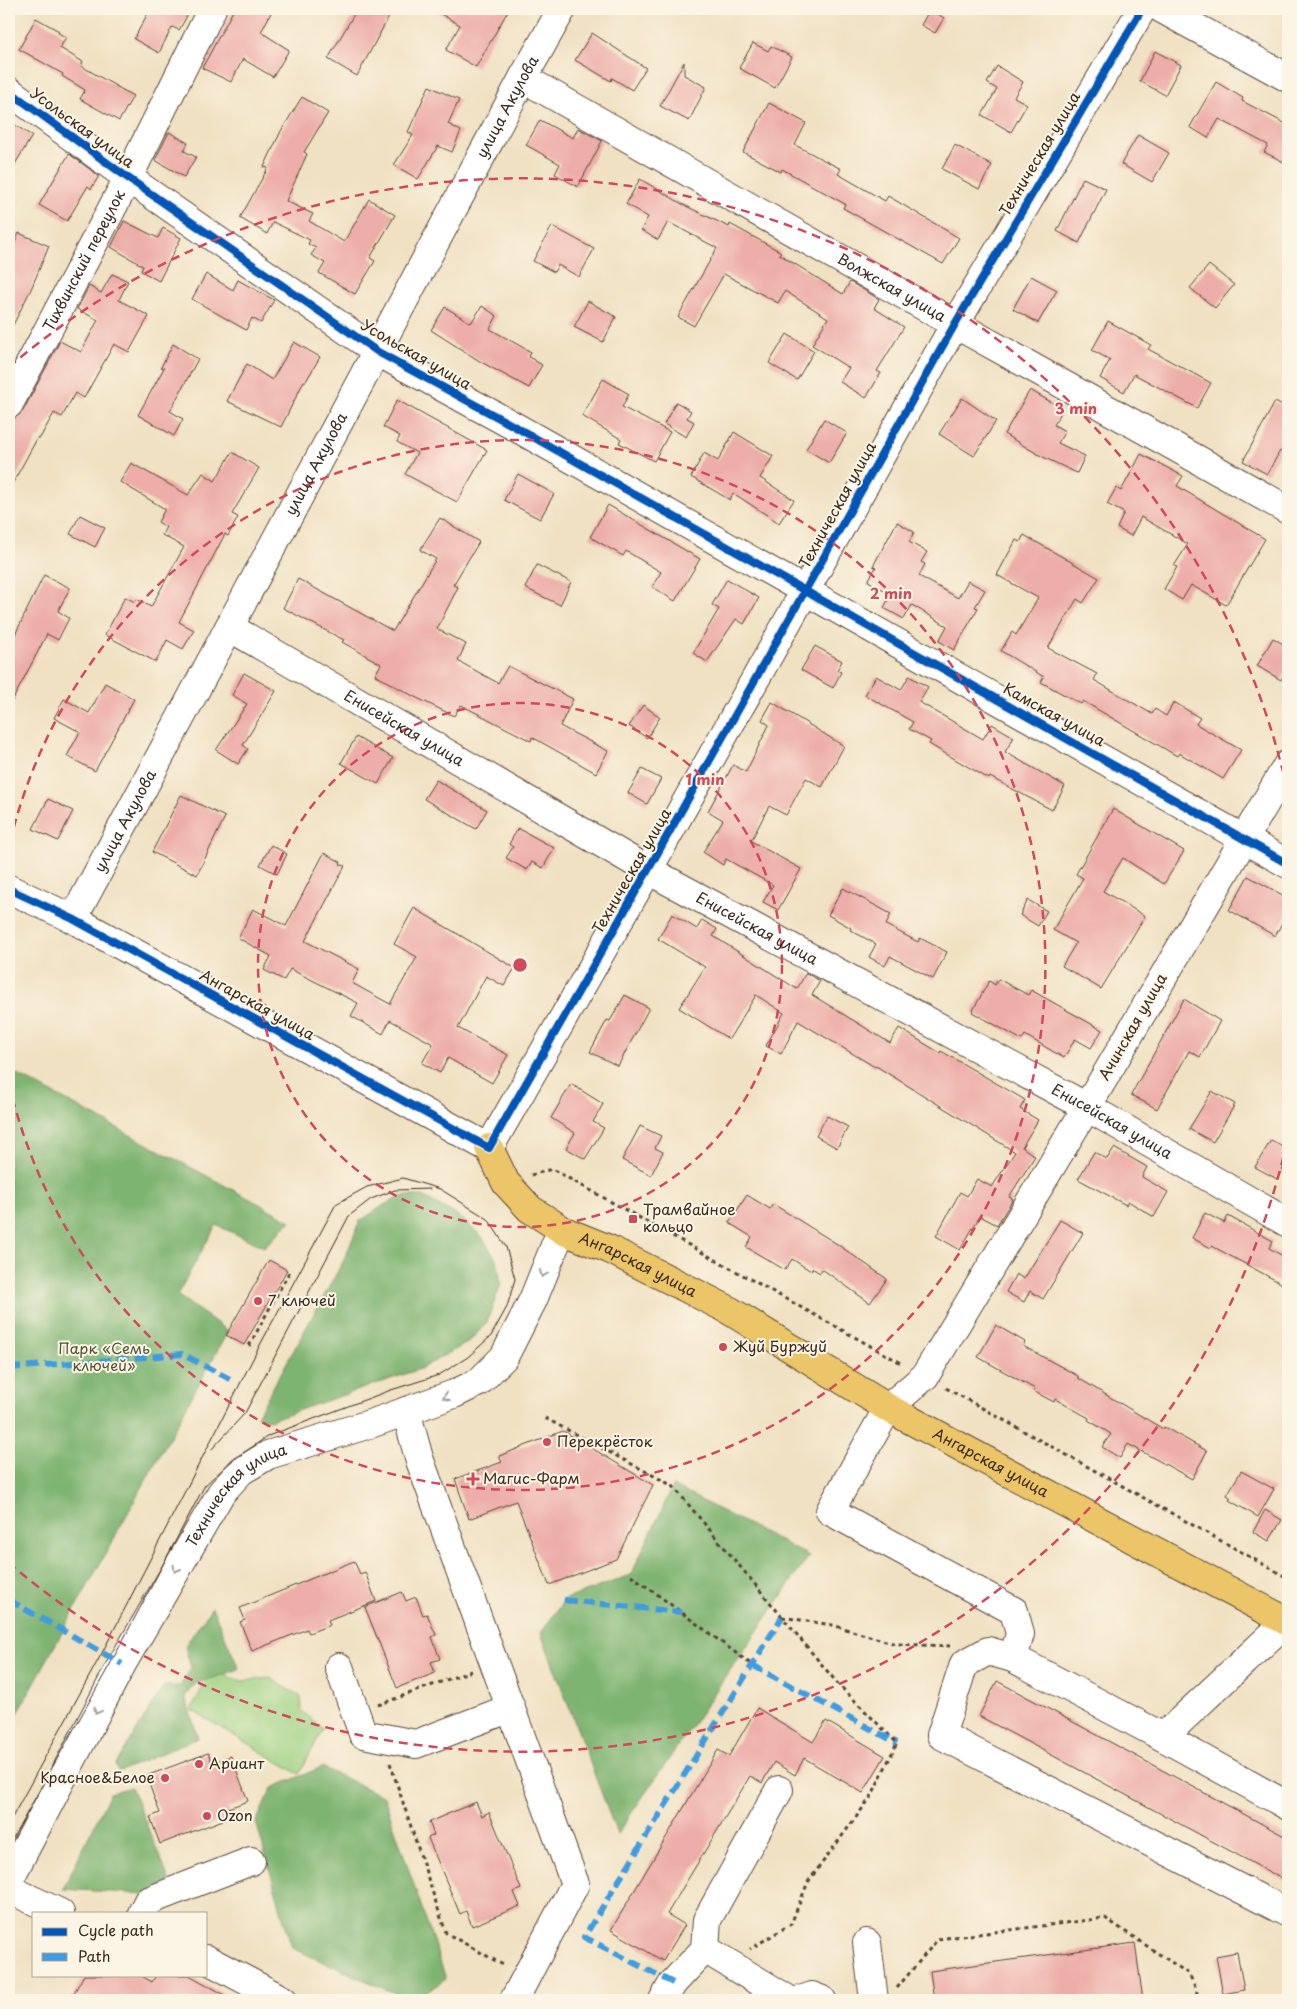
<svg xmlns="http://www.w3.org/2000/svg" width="1297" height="2009" font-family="'Playpen Sans',sans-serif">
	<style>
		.green { fill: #9ed283; stroke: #6c7e50 }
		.forest { fill: #7eb471; stroke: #5c6f48 }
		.building { fill: #edada8 }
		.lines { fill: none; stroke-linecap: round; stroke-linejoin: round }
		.minor-casing { stroke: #564537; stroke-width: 30 }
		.major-casing { stroke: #564537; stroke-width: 30 }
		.path { stroke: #564537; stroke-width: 3; stroke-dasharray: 4 4; stroke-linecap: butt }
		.minor { stroke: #fff; stroke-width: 28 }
		.major { stroke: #ecc569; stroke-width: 28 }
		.tram { stroke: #3b2a1e; stroke-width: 1 }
		.quiet { stroke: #3f9ce0; stroke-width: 6; stroke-dasharray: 12 6; stroke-linecap: butt }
		.cycleway-casing { stroke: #fcf5e5; stroke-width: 11 }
		.cycleway { stroke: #0057b8; stroke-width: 8 }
		.oneway { stroke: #a79f9a }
		.ring { fill: none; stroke: #d1495b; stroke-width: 2.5; stroke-dasharray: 9 6 }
		.poi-dot { fill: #d1495b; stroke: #fcf5e5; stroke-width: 2 }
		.labels { text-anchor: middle; stroke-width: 4; stroke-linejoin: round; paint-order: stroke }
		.street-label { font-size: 15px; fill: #3b2a1e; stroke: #fcf5e5 }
		.poi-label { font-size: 15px; fill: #3b2a1e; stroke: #fcf5e5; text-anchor: start }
		.park-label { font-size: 15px; fill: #545437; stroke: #fcf5e5 }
		.centre { fill: #d1495b; stroke: #fcf5e5; stroke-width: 2.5 }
		.ring-label { font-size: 15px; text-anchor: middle; font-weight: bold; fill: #d1495b; stroke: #fcf5e5; stroke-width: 4; stroke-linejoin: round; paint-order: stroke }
	</style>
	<rect width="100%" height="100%" fill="#fcf5e5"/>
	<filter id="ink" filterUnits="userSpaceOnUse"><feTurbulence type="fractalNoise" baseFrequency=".02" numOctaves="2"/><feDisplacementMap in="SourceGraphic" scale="10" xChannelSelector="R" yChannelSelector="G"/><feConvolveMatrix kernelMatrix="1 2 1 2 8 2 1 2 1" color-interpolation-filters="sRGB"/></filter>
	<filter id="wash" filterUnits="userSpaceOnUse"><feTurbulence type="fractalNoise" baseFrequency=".0096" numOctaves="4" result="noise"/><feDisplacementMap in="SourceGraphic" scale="20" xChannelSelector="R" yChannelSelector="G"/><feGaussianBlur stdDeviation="1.12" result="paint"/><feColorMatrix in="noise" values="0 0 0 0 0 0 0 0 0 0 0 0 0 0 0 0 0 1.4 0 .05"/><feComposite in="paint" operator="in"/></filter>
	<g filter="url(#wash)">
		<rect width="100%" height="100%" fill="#f0e1c2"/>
		<path class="green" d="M211,1671L242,1681L270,1678L301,1697V1710L323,1729L299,1774L191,1710Z"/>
		<g class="forest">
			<path d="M9,1070L291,1221L264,1247L216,1225L177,1295L228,1331L9,1729Z"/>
			<path d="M403,1196H423L460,1217L482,1237L497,1261L501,1283L487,1322L469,1342L420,1369L270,1420L257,1416L344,1260L360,1221L384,1205Z"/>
			<path d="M673,1486L809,1556L617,1834L541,1633L564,1600L631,1575Z"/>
			<path d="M212,1607L239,1669L195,1684L185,1696L198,1738L118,1772L116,1764L164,1686H180L191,1668L185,1646Z"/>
			<path d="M322,1767L384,1797L446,1979L415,2000H410L292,1948L256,1822L272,1788Z"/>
			<path d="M131,1787L170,1882L144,1894L63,1889L110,1793Z"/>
		</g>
		<g id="blocks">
			<g class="building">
				<path d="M139,9H191L179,30L172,27L159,53L134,39L148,13Z"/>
				<path d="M234,9H273L261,32L289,50L273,77L243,59L231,82L202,68Z"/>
				<path d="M357,9H393L357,76L328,59Z"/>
				<path d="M432,9H509L476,67L446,50L460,25Z"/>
				<path d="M930,9L944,18L935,33L921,25Z"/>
				<path d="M36,18L59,31L58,33L66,37L60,48L83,62L81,66L133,96L119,121L80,99L85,90L62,76L63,74L19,49Z"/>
				<path d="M592,33L646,68L632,90L612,78L611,81L575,60Z"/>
				<path d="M753,43L768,51L771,46L792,57L775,88L739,68Z"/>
				<path d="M1155,51L1181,65L1165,95L1140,81Z"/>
				<path d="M684,62V75L706,87L689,121L660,106Z"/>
				<path d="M997,66L1023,82L1014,97L1027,104L1011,132L982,115L997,89L987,83Z"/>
				<path d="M1216,82L1243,98L1242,101L1288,125V164L1264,152L1268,145L1219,119L1208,138L1190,127Z"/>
				<path d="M429,86L459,100L448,124L461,131L452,152L438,146L418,179L394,165L413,135L408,132Z"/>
				<path d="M302,97L328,113L304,152L307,154L286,201L313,214L309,221L344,242L369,199L395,215L370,258L375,261L355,294L319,273L325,263L311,255L316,248L308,244L310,240L273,222L267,234L240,218L268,168L264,167L281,131Z"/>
				<path d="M769,103L806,123L795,145L841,169L838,174L885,201L888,196L959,238L943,264L843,208L845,204L782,169L781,172L743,152Z"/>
				<path d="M540,120L573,138L578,128L602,141L578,187L555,174L560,164L526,145Z"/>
				<path d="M9,121L32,136L9,174Z"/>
				<path d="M169,132L188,143L184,151L196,157L184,177L155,160Z"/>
				<path d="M1138,135L1169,153L1152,182L1121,164Z"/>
				<path d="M955,145L992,165L979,189L942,169Z"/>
				<path d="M69,154L99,176L91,189L88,186L67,221L39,205Z"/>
				<path d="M1083,178L1106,189L1079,243L1057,231Z"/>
				<path d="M640,179L684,205L729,227L730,224L781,252L779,254L843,294L850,282L879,299L874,308L904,327L877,371L881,373L866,398L840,382L849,368L812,345L828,318L785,291L778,303L724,274L694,326L678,317L717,248L668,222L658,240L641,230L648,217L626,204Z"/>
				<path d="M124,221L158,238L163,228L181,238L159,281L141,271L143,266L111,247Z"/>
				<path d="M552,226L594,249L579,277L558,265L554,272L533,261Z"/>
				<path d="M19,233L49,246L31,289L9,333V257Z"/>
				<path d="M1209,265L1234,285L1215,308L1190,288Z"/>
				<path d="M112,274L128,281L119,300L149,316L129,352L114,344L84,398L75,393L62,417L54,413L40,438L38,437L9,490V428L14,418L23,411L60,341L81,352L98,320L77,309L89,286L101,293Z"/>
				<path d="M206,274L233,290L238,280L274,300L261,323L252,318L246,330L192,299Z"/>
				<path d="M1031,276L1057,290L1038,323L1013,309Z"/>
				<path d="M588,301L616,317L603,342L574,327Z"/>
				<path d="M482,306L497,316L490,329L531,352L529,357L542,365L529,388L481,362L431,330L445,307L471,323Z"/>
				<path d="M1108,321L1151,345L1148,349L1211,383L1197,408L1134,374L1124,392L1100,378L1110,360L1092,350Z"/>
				<path d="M787,334L814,351L797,380L769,363Z"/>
				<path d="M294,342L320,357L306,381H304L281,427L227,401L247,364L272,380Z"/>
				<path d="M173,344L198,359L170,411L183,419L174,436L138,415L164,368L161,367Z"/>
				<path d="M603,379L629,394L622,407L670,432L654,461L619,443L621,439L582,416Z"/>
				<path d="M1030,390L1063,409L1054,425L1065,431L1058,443L1085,456L1077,473L1041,456L1004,434Z"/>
				<path d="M962,398L996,421L974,456L939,434Z"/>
				<path d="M397,400L487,450L457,502L405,474L417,453L397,442L400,436L383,427Z"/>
				<path d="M676,402L691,411L687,418L694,422L686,437L664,424Z"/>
				<path d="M1275,402L1288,409V456L1280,451L1267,474L1243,461Z"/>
				<path d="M824,419L847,433L829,463L806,449Z"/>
				<path d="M734,432L773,456L760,478L794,500L779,523L733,493L730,500L691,477L704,453L718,461Z"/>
				<path d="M232,452L259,468L232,514L238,517L228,536L225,534L179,622L194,630L183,649L167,640L156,662L105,635L125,597L135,602L137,599L151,607L184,547L162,535L166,527L158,522L165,509L120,482L131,463L188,495L203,473L215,481Z"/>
				<path d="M1141,454L1183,476L1177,486L1265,539L1226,605L1191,585L1182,600L1164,589L1177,567L1174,566L1188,544L1141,517L1131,536L1117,528L1124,513L1107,504L1116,488L1121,491Z"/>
				<path d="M518,474L554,494L540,519L504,500Z"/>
				<path d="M608,505L700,559L675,601L652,587L661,572L626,551L623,556L590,537Z"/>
				<path d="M80,515L105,528L95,547L70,534Z"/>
				<path d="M440,518L479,542L453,585L458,587L437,629L466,644L458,661L498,683L508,666L573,699L560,726L608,751L596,773L532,737L531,741L461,705L454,716L415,697L375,675L381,664L342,642L344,640L283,608L298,579L393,631L436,559L420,550Z"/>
				<path d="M897,522L914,532L909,542L927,552L921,562L925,564L919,576L958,598L968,581L985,590L975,607L978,608L954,650L939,641L947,626L912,605L904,619L884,608L891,594L868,581L876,567L873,566Z"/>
				<path d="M1024,535L1099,578L1083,603L1077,599L1048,648L1097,674L1094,680L1152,714L1155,709L1166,716L1174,702L1200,718L1196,724L1241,750L1223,779L1179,753L1177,756L1083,701L1081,704L1041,682L1044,677L1001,651L1012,632L1016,635L1038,598L997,575L1016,540L1020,542Z"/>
				<path d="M537,565L571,582L560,605L525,588Z"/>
				<path d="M44,575L70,588L58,611L69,618L58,640L47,634L9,707V647Z"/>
				<path d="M727,579L759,598L744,624L736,619L707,662L693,653L719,609L712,605Z"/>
				<path d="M1273,638L1288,647V668L1281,680L1257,666Z"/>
				<path d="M815,646L842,661L837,670L841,672L833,688L801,670Z"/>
				<path d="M244,673L276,691L243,745L248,749L238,764L216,750L247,704L232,695Z"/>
				<path d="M876,676L901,690L909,676L928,687L919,702L983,739L992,724L1014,737L1005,752L1065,786L1052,810L990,777L989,779L929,744L931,741L909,729L913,722L865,695Z"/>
				<path d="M105,683L134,699L95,771L67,756L80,732L54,718L64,699L89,713Z"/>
				<path d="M772,702L844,746L822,787L806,778L786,815L769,806L751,841L801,869L778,910L763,902L773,885L726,859L723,865L703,852L723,820L708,811L733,765L746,772L769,725L762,720Z"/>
				<path d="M643,705L660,717L647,738L629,726Z"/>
				<path d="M356,737L393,758L378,784L341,763Z"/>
				<path d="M642,769L661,779L647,804L628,793Z"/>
				<path d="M436,780L487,810L476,829L424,799Z"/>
				<path d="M181,795L225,817L197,875L152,852Z"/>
				<path d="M48,799L73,811L58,841L33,829Z"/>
				<path d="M1113,809L1184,851L1164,884L1123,858L1103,891L1145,916L1101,989L1062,966L1076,943L1053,930L1083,878L1076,874Z"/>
				<path d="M518,828L554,848L543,868L532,862L527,870L506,858L513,847L509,844Z"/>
				<path d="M271,845L287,854L277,874L260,865Z"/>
				<path d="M324,853L341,862L340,864L345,866L305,941L359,969L352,983L390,1004L417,957L394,944L414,908L515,968L504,986L486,976L458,1028L508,1055L492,1083L448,1058L440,1073L422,1063L433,1044L390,1020L383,1034L351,1016L358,1003L290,969L284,980L264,970L271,956L238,938L253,909L286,926Z"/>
				<path d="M1248,876L1288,898V912L1275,936L1229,910Z"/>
				<path d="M843,888L891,914L886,925L918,942L920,938L947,952L933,979L890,956L885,966L869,957L876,944L850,930L851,928L828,915Z"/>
				<path d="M1028,900L1047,911L1038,926L1020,915Z"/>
				<path d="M672,914L697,929L702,920L717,929L713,936L797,989L806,973L820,981L812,995L890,1043L899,1028L940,1053L941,1051L1025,1100L1020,1109L1038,1120L1022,1147L1035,1156L1009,1197L1013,1199L997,1225L980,1216L960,1250L936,1236L960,1192L967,1196L977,1179L992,1187L1015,1152L876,1066L875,1067L798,1021L781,1054L766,1046L784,1013L756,995L729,1039L679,1008L705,967L658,939Z"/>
				<path d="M998,979L1028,995L1031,990L1102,1030L1091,1048L1075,1039L1064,1058L1025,1035L1022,1040L972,1012L989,981L995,985Z"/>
				<path d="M625,995L649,1008L618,1066L590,1052L607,1020L610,1021Z"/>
				<path d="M1184,999L1220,1021L1200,1057L1189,1051L1157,1109L1131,1095Z"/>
				<path d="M571,1084L603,1104L593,1122L604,1128L585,1159L566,1148L575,1133L551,1118Z"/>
				<path d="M1212,1091L1235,1104L1213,1142L1189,1129Z"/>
				<path d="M827,1116L848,1127L837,1148L816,1136Z"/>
				<path d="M640,1126L661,1136L655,1148L663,1152L651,1175L622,1160Z"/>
				<path d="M1271,1140L1288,1150V1160L1277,1179L1255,1167Z"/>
				<path d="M1114,1148L1147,1167L1142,1177L1168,1192L1154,1217L1128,1201L1126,1205L1078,1179L1094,1152L1107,1159Z"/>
				<path d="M747,1195L770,1209L773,1204L837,1244L887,1279L870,1303L822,1269L820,1273L812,1268L811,1271L792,1259L785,1270L746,1247L752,1237L729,1223Z"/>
				<path d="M1205,1213L1224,1223L1228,1216L1273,1241L1269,1248L1288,1259V1287L1212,1246L1211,1248L1192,1238Z"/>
				<path d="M1060,1220L1083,1233L1043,1299L1030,1291L1024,1302L1006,1292L1016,1274L1024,1279Z"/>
				<path d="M269,1260L287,1270L244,1345L226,1335Z"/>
				<path d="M996,1325L1025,1342L1023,1346L1078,1376V1378L1163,1429L1164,1427L1207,1451L1192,1479L1128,1444L1120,1458L1102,1447L1111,1434L1088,1420L1089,1418L1055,1399L1054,1402L1033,1391L1035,1389L978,1357Z"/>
				<path d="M563,1431L653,1485L616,1559L549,1585L516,1501L469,1519L455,1479L502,1462L499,1456Z"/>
				<path d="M1241,1471L1274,1489L1258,1517L1229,1500L1231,1498L1227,1495Z"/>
				<path d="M1265,1510L1282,1520L1269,1541L1253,1532Z"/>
				<path d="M354,1561L360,1574L365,1572L376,1601L328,1620L330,1625L309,1633L307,1629L252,1651L240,1622L245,1620L240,1608Z"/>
				<path d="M402,1592L406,1601L416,1597L423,1615L427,1614L436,1635L432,1637L440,1659L431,1662L435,1673L397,1688L365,1607Z"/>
				<path d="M997,1681L1288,1838V1882L979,1716Z"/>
				<path d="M757,1708L813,1742L826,1721L885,1756L863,1793L804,1758L795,1775L774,1762L762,1783L750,1776L667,1914L685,1925L663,1961L611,1930L718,1750L729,1756Z"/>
				<path d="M208,1753L212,1763L231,1756L248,1801L228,1808L231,1817L160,1844L150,1817L160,1813L146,1776Z"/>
				<path d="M476,1802L482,1816L489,1812L521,1889L514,1892L520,1906L472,1926L466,1911L460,1914L428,1838L434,1835L429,1822Z"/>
				<path d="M1135,1943L1143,2000H934L930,1971Z"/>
				<path d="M1237,1952L1244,1990L1223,1994L1216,1956Z"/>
				<path d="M84,1975H140L152,1982L156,1975H189L234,2000H70Z"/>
			</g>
		</g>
	</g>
	<g filter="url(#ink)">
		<use href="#blocks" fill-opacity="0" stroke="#564537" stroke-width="1"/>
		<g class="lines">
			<g class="minor-casing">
				<g id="minor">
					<path d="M1162,9L1288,78"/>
					<path id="s1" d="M523,78L955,324L1288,510"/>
					<path d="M9,91L128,178L378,352L512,425L1288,864"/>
					<path id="s2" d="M9,404L128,178L212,9"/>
					<path id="s3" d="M229,627L648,870L1087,1107L1288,1223"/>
					<path d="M1288,764L1087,1107L925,1376L888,1408L830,1511L1014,1611L1020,1634L1013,1658L1163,1737L1288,1806"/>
					<path d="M9,889L73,919L489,1148L648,870L955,324L1142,9"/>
					<path id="s4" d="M73,919L523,78L562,9"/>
					<path d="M406,1411L419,1458L575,1884L514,2000"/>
					<path d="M1013,1658L988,1651L964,1664L941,1735L1288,1913"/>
					<path d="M339,1667L363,1734L416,1744L511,1708"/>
					<path d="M1163,1737L1287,1621"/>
					<path id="s5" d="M9,1880L122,1664L221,1493L241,1471L268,1455L373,1423L454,1394L479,1382L504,1357L533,1300L556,1243L564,1231"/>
					<path d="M9,1889L60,1913"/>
					<path d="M142,1913L148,1901L251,1861"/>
					<path d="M867,1943L874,2000"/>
					<path d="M705,1949L789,2000"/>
					<path d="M206,1959L283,2000"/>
					<path d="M663,2000L673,1983L705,1949L707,1920L779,1790"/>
					<path d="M801,2000L812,1996L822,2000"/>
				</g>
			</g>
			<g class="major-casing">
				<g id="major">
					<path id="s6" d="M489,1148L506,1183L530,1209L564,1231L609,1249L727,1309L888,1408L1288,1622"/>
				</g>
			</g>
			<g class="path">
				<path d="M531,1175L552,1169L903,1364"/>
				<path d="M249,1346L291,1269"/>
				<path d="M946,1388L1288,1578"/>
				<path d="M545,1418L673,1486L838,1684L897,1743L871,1797L808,1882L791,1924L750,1949"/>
				<path d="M631,1575L752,1665"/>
				<path d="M782,1617L832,1625L896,1644L950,1646"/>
				<path d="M378,1705L471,1671"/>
				<path d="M390,1763L446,1933L505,1966"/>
				<path d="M897,1988L938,1939L1105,1918L1189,1974L1197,1991L1196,2000"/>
			</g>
			<use href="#minor" class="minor"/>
			<use href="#major" class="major"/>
			<g class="tram">
				<path d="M212,1449L245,1413L349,1216L371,1199L395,1190L430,1189"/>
				<path d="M9,1823L102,1653L260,1345L336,1204L367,1187L403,1178L440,1189L488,1219L506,1247L515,1279L507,1307L491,1336L468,1357L439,1375L391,1390L268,1436L232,1461L205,1485L113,1659L9,1845"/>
			</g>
			<g class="quiet">
				<path d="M9,1368L182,1354L230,1379"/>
				<path d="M9,1600L122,1664"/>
				<path d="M564,1600L681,1612"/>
				<path d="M752,1665L897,1743"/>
				<path d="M673,1983L584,1937L782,1617"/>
			</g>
			<g class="cycleway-casing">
				<g id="cycleway">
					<path d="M9,91L128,178L378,352L512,425L1288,864"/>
					<path d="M9,889L73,919L489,1148L648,870L955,324L1142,9"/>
				</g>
			</g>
			<use href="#cycleway" class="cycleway"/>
		</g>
		<defs><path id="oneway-chevron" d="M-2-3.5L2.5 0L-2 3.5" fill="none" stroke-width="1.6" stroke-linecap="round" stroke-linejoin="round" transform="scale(1.25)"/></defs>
		<g class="oneway">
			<use href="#oneway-chevron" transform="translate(543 1274) rotate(112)"/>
			<use href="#oneway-chevron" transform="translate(446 1397) rotate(160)"/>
			<use href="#oneway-chevron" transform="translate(176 1569) rotate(120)"/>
			<use href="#oneway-chevron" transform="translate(97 1711) rotate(118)"/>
		</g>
	</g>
	<g class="ring">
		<circle cx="520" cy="965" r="262"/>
		<path d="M10 842A525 525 0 1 1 10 1088"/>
		<path d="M1287 1142A787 787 0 0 1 9 1563M9 367A787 787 0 0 1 1287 788"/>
	</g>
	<g class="poi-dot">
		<rect x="628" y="1214" width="10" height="10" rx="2.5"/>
		<circle cx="258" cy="1301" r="5"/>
		<circle cx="723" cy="1347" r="5"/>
		<circle cx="547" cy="1442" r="5"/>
		<path d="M470.5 1471.5h5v5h5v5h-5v5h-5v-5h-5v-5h5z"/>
		<circle cx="199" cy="1764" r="5"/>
		<circle cx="165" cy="1778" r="5"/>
		<circle cx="207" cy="1816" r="5"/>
	</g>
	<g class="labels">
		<g class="street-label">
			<text dy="5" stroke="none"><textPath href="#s4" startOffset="921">улица Акулова</textPath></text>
			<text transform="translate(82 128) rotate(36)" y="5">Усольская улица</text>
			<text transform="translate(1040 154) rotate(-59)" y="5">Техническая улица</text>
			<text dy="5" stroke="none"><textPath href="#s2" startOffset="162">Тихвинский переулок</textPath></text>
			<text dy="5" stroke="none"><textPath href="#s1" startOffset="424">Волжская улица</textPath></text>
			<text transform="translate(416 355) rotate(30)" y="5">Усольская улица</text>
			<text dy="5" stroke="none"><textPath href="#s4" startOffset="516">улица Акулова</textPath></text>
			<text transform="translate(838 505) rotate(-61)" y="5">Техническая улица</text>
			<text transform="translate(1054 715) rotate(29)" y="5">Камская улица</text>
			<text dy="5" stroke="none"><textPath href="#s3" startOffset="202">Енисейская улица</textPath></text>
			<text dy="5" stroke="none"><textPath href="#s4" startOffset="111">улица Акулова</textPath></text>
			<text transform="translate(632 871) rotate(-60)" y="5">Техническая улица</text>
			<text dy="5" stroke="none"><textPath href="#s3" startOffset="608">Енисейская улица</textPath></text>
			<text transform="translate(257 1005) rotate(29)" y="5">Ангарская улица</text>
			<text transform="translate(1133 1027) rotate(-60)" y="5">Ачинская улица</text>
			<text dy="5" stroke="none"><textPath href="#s3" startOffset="1012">Енисейская улица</textPath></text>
			<text dy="5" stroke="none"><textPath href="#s6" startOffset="196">Ангарская улица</textPath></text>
			<text dy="5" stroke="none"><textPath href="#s6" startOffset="601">Ангарская улица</textPath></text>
			<text dy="5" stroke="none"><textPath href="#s5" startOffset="451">Техническая улица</textPath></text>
		</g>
		<g class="poi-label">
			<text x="643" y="1215">Трамвайное<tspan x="643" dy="17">кольцо</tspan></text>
			<text x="268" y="1306">7 ключей</text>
			<text x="733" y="1352">Жуй Буржуй</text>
			<text x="557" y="1447">Перекрёсток</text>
			<text x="483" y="1484">Магис-Фарм</text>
			<text x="209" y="1769">Ариант</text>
			<text x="155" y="1783" text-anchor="end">Красное&amp;Белое</text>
			<text x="217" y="1821">Ozon</text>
		</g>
		<g class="park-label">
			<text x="104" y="1354">Парк «Семь<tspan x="104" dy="17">ключей»</tspan></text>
		</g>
	</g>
	<circle cx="520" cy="965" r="8" class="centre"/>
	<g class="ring-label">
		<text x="1076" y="414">3 min</text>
		<text x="891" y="599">2 min</text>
		<text x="705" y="785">1 min</text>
	</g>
	<rect width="1297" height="2009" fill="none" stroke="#fcf5e5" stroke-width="30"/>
	<rect x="32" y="1912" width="175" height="65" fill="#fcf5e5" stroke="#afa495"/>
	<rect x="42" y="1928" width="25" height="8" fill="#0057b8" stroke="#afa495"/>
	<text x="78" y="1936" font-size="15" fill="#3b2a1e">Cycle path</text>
	<rect x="42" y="1953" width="25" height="8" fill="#3f9ce0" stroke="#afa495"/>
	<text x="78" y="1962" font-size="15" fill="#3b2a1e">Path</text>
</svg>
